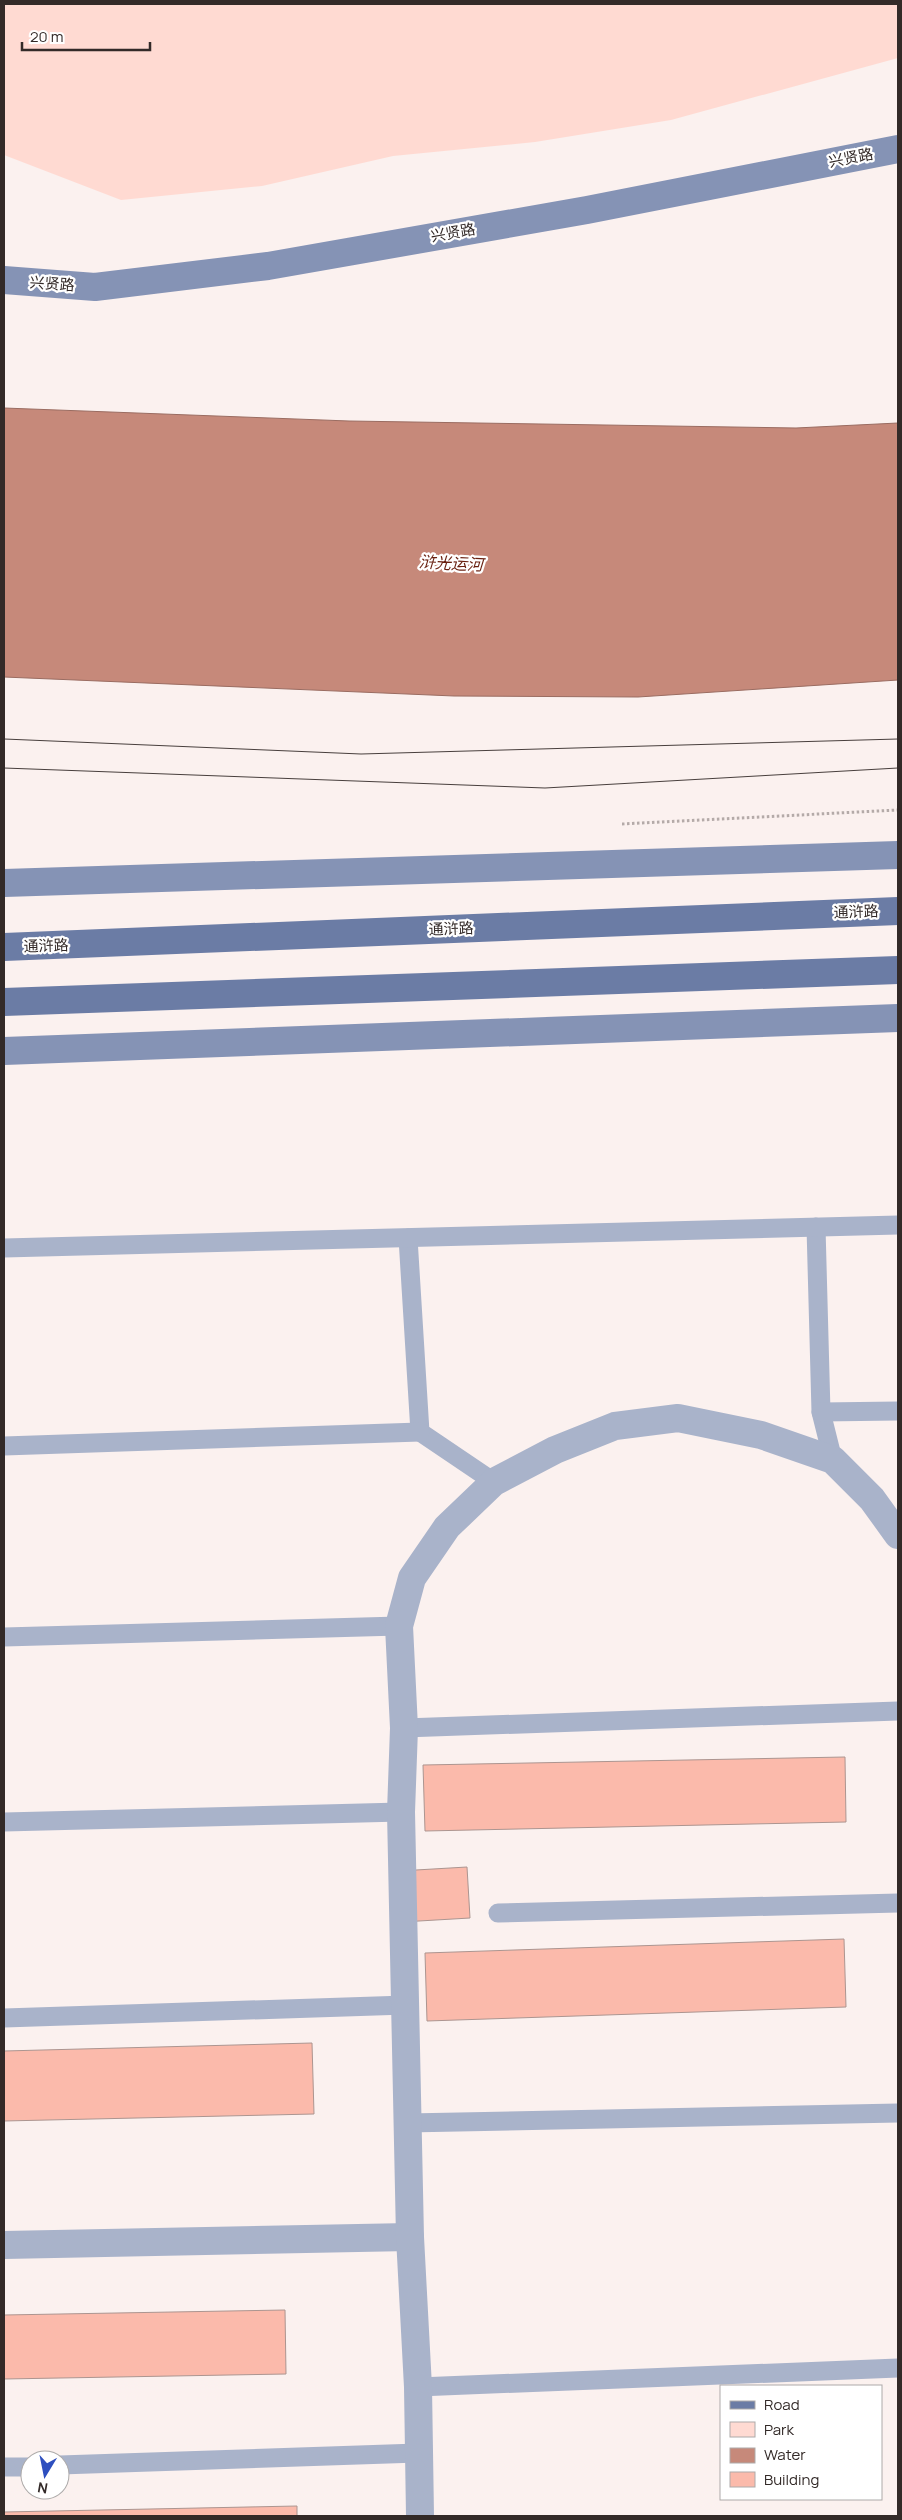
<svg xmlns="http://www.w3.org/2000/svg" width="902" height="2520" font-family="Manrope,'Noto Sans SC',sans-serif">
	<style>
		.green { fill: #ffdad2 }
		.water { fill: #c6897a; stroke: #9a6c61 }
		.building { fill: #fbbaab; stroke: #ac9590 }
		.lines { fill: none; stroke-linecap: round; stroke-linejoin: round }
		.path { stroke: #b4aaa8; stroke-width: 3; stroke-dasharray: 2.5 2.5; stroke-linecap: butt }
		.service { stroke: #a9b3ca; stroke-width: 19 }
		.minor { stroke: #a9b3ca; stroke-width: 28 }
		.secondary { stroke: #8593b5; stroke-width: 28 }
		.primary { stroke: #6b7ca5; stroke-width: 28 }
		.tram { stroke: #483f3d; stroke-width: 1 }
		.labels { text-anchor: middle; stroke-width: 4.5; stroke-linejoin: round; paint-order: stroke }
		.street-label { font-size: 15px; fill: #332a28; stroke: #fff }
		.water-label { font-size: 16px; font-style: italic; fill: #681f0f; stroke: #fff }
	</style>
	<rect width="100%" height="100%" fill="#fbf1ef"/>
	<path class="green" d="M4,4H898V58L671,120L535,142L393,156L262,186L121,200L4,155Z"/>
	<path class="water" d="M4,408L349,421L796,428L898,423V680L638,697L454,696L4,677Z"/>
	<g class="building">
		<path d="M845,1757L846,1822L425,1831L423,1765Z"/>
		<path d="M467,1867L470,1918L402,1922L399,1871Z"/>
		<path d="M844,1939L846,2007L427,2021L425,1953Z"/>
		<path d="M312,2043L314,2114L4,2121V2051Z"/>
		<path d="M285,2310L286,2374L4,2379V2315Z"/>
		<path d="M297,2506V2516H4V2512Z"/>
	</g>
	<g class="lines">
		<path class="path" d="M622,824L898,810"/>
		<g class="service">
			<path d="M816,1227L821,1412L833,1460"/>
			<path d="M408,1238L420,1432L494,1482"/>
			<path d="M4,1248L898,1225"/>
			<path d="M821,1412L898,1411"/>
			<path d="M4,1446L420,1432"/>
			<path d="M4,1637L399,1626"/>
			<path d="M404,1728L898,1711"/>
			<path d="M4,1822L401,1812"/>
			<path d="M498,1913L898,1903"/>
			<path d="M4,2018L406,2005"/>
			<path d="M407,2123L898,2113"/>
			<path d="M418,2387L898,2368"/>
			<path d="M60,2465L418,2453"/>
			<path d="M4,2467H30"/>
		</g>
		<g class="minor">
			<path d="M4,2245L410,2237"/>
			<path d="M420,2516L418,2387L410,2237L401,1812L404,1728L399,1626L412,1578L447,1527L494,1482L555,1450L615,1426L678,1418L761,1435L833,1460L872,1499L898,1535"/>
		</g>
		<g class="secondary">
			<path d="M4,280L95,287L268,266L587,210L898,149"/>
			<path d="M4,883L898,855"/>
			<path d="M4,1051L898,1018"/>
		</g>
		<g class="primary">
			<path d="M4,947L898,911"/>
			<path d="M4,1002L898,970"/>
		</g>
		<g class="tram">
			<path d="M4,739L361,754L898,739"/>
			<path d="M4,768L545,788L898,768"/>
		</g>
	</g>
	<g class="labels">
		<g class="street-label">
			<text transform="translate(851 158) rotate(-11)" y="5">兴贤路</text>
			<text transform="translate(453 233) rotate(-10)" y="5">兴贤路</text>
			<text transform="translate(52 284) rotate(4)" y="5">兴贤路</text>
			<text transform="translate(856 912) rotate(-2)" y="5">通浒路</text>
			<text transform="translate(451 929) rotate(-2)" y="5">通浒路</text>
			<text transform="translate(46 946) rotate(-2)" y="5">通浒路</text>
		</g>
		<g class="water-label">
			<text transform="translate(451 563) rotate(3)" y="6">浒光运河</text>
		</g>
	</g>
	<rect width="902" height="2520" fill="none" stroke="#332a28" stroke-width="10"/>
	<rect x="720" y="2385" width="162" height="115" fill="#ffffff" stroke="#adaaa9"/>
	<rect x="730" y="2401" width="25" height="8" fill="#6b7ca5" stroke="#adaaa9"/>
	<text x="764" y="2410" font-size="15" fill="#332a28">Road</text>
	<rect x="730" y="2422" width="25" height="15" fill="#ffdad2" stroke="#adaaa9"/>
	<text x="764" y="2435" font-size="15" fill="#332a28">Park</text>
	<rect x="730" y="2448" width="25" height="15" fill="#c6897a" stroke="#adaaa9"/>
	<text x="764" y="2460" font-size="15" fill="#332a28">Water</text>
	<rect x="730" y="2472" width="25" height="15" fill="#fbbaab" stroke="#adaaa9"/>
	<text x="764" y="2485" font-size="15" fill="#332a28">Building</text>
	<g transform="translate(45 2475) rotate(190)"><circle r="24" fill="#ffffff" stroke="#adaaa9"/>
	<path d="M0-4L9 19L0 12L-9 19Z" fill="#2e4fbf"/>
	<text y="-8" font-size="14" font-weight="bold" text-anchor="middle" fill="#332a28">N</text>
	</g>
	<path d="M22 42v8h128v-8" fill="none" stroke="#332a28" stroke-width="2.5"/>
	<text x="30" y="42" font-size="15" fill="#332a28" stroke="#ffffff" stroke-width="4" paint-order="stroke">20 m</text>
</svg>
